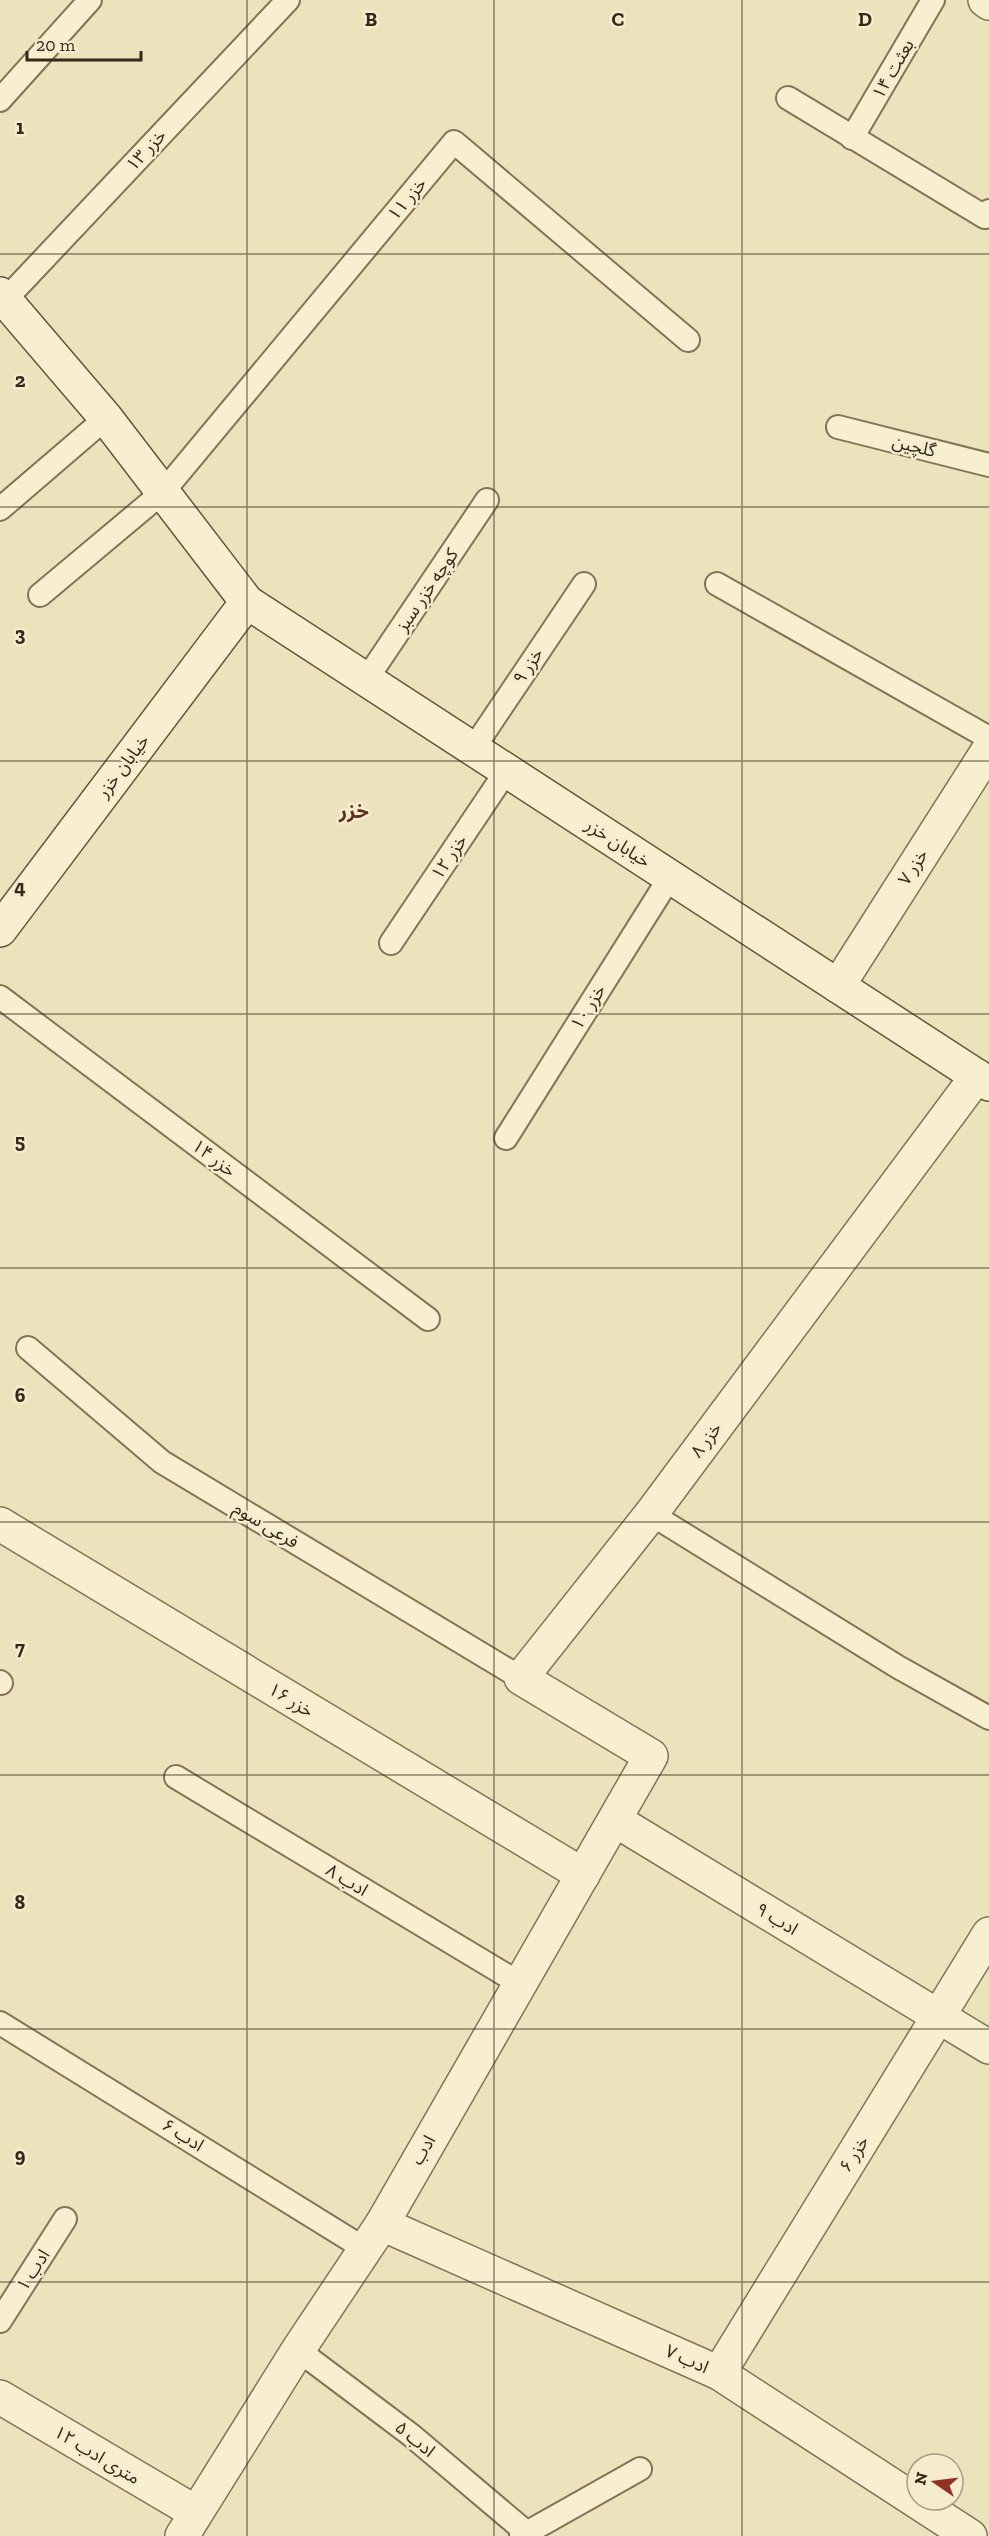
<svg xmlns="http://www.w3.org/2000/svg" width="989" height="2536" font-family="'Zilla Slab','Noto Sans Arabic',serif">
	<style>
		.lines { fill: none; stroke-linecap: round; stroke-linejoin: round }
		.lane-casing { stroke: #847357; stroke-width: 26 }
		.street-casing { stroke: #847357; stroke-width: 36 }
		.secondary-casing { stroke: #65543a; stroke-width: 36 }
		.lane { stroke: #f8efd0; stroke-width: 22 }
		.street { stroke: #f8efd0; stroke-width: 33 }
		.secondary { stroke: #f8efd0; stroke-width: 33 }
		.grid { fill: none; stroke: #33291b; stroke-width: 1.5; stroke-opacity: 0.55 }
		.labels { text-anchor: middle; stroke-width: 5; stroke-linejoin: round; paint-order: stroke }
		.street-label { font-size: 18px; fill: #33291b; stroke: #f4eccd }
		.neighbourhood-label { font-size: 20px; font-weight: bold; fill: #5f301c; stroke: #f4eccd }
		.grid-label { font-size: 20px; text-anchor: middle; font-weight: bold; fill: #33291b; stroke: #f4eccd; stroke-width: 5; stroke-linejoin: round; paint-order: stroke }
	</style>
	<rect width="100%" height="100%" fill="#ece3bd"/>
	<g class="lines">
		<g class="lane-casing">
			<g id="lane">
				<path d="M788,98L985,217L989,211"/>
				<path d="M0,100L90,0"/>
				<path d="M852,138L933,0"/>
				<path d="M5,300L288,0"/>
				<path d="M838,427L989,465"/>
				<path d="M0,509L106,418"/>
				<path d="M717,584L989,738"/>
				<path d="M40,595L163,492L454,142L688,340"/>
				<path d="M366,680L487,500"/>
				<path d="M473,749L584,584"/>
				<path d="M391,943L507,770"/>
				<path d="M0,997L428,1319"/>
				<path d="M506,1138L670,877"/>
				<path d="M28,1348L162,1462L521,1678"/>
				<path d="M651,1514L898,1667L989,1718"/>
				<path d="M0,1682L1,1683"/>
				<path d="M176,1777L519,1983"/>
				<path d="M0,2023L365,2249"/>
				<path d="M0,2321L65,2219"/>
				<path d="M298,2350L411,2435L527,2533"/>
				<path d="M521,2536L640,2469"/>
			</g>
		</g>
		<g class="street-casing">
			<g id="street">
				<path d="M985,0L989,3"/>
				<path d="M838,986L989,749"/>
				<path d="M0,1524L583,1875"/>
				<path d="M615,1820L989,2047"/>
				<path d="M382,2224L719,2373L970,2536"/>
				<path d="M719,2373L989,1934"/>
				<path d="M0,2397L195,2512"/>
				<path d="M182,2536L298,2350L382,2224L651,1756L521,1678L651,1514L977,1076"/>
			</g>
		</g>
		<g class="secondary-casing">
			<g id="secondary">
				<path d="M0,294L106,418L247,602L989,1084"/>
				<path d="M0,930L247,602"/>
			</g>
		</g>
		<use href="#lane" class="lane"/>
		<use href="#street" class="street"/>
		<use href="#secondary" class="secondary"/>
	</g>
	<path class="grid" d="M247,0V2536M494,0V2536M742,0V2536M0,254H989M0,507H989M0,761H989M0,1014H989M0,1268H989M0,1522H989M0,1775H989M0,2029H989M0,2282H989"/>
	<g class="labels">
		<g class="street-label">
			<text transform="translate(893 69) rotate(-60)" y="6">بعثت ۱۴</text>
			<text transform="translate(146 150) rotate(-47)" y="6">خزر ۱۳</text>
			<text transform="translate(407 199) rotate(-50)" y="6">خزر ۱۱</text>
			<text transform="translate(914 446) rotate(14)" y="6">گلچین</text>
			<text transform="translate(427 590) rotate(-56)" y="6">کوچه خزر سبز</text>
			<text transform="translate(528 666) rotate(-56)" y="6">خزر ۹</text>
			<text transform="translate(123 766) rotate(-53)" y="6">خیابان خزر</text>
			<text transform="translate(618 843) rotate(33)" y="6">خیابان خزر</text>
			<text transform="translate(449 857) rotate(-56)" y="6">خزر ۱۲</text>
			<text transform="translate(913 867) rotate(-57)" y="6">خزر ۷</text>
			<text transform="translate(588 1007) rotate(-58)" y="6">خزر ۱۰</text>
			<text transform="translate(214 1158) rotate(37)" y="6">خزر ۱۴</text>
			<text transform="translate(706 1440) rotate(-53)" y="6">خزر ۸</text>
			<text transform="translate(266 1525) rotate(31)" y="6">فرعی سوم</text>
			<text transform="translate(291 1700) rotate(31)" y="6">خزر ۱۶</text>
			<text transform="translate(347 1880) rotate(31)" y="6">ادب ۸</text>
			<text transform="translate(777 1919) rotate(31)" y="6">ادب ۹</text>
			<text transform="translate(183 2135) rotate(32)" y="6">ادب ۶</text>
			<text transform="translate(423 2150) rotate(-60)" y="6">ادب</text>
			<text transform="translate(854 2154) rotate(-58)" y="6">خزر ۶</text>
			<text transform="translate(33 2270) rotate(-57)" y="6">ادب ۱</text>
			<text transform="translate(687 2359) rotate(24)" y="6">ادب ۷</text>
			<text transform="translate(415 2439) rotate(39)" y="6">ادب ۵</text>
			<text transform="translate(97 2455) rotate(31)" y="6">۱۲ متری ادب</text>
		</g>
		<g class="neighbourhood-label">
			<text x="354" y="818">خزر</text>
		</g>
	</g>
	<g class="grid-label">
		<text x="371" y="26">B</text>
		<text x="618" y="26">C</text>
		<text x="865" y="26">D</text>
		<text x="20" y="134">1</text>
		<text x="20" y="387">2</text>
		<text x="20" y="641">3</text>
		<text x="20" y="894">4</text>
		<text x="20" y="1148">5</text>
		<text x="20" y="1402">6</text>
		<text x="20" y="1655">7</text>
		<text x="20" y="1909">8</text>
		<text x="20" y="2162">9</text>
	</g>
	<g transform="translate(935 2482) rotate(284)"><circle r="28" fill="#f4eccd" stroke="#a79e86" stroke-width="1.5"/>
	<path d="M0-4.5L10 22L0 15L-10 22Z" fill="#913229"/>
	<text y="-9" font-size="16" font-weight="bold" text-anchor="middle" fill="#33291b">N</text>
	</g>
	<path d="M27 51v9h114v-9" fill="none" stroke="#33291b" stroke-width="3"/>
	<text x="36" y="51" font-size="18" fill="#33291b" stroke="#f4eccd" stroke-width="4.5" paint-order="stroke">20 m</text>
</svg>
